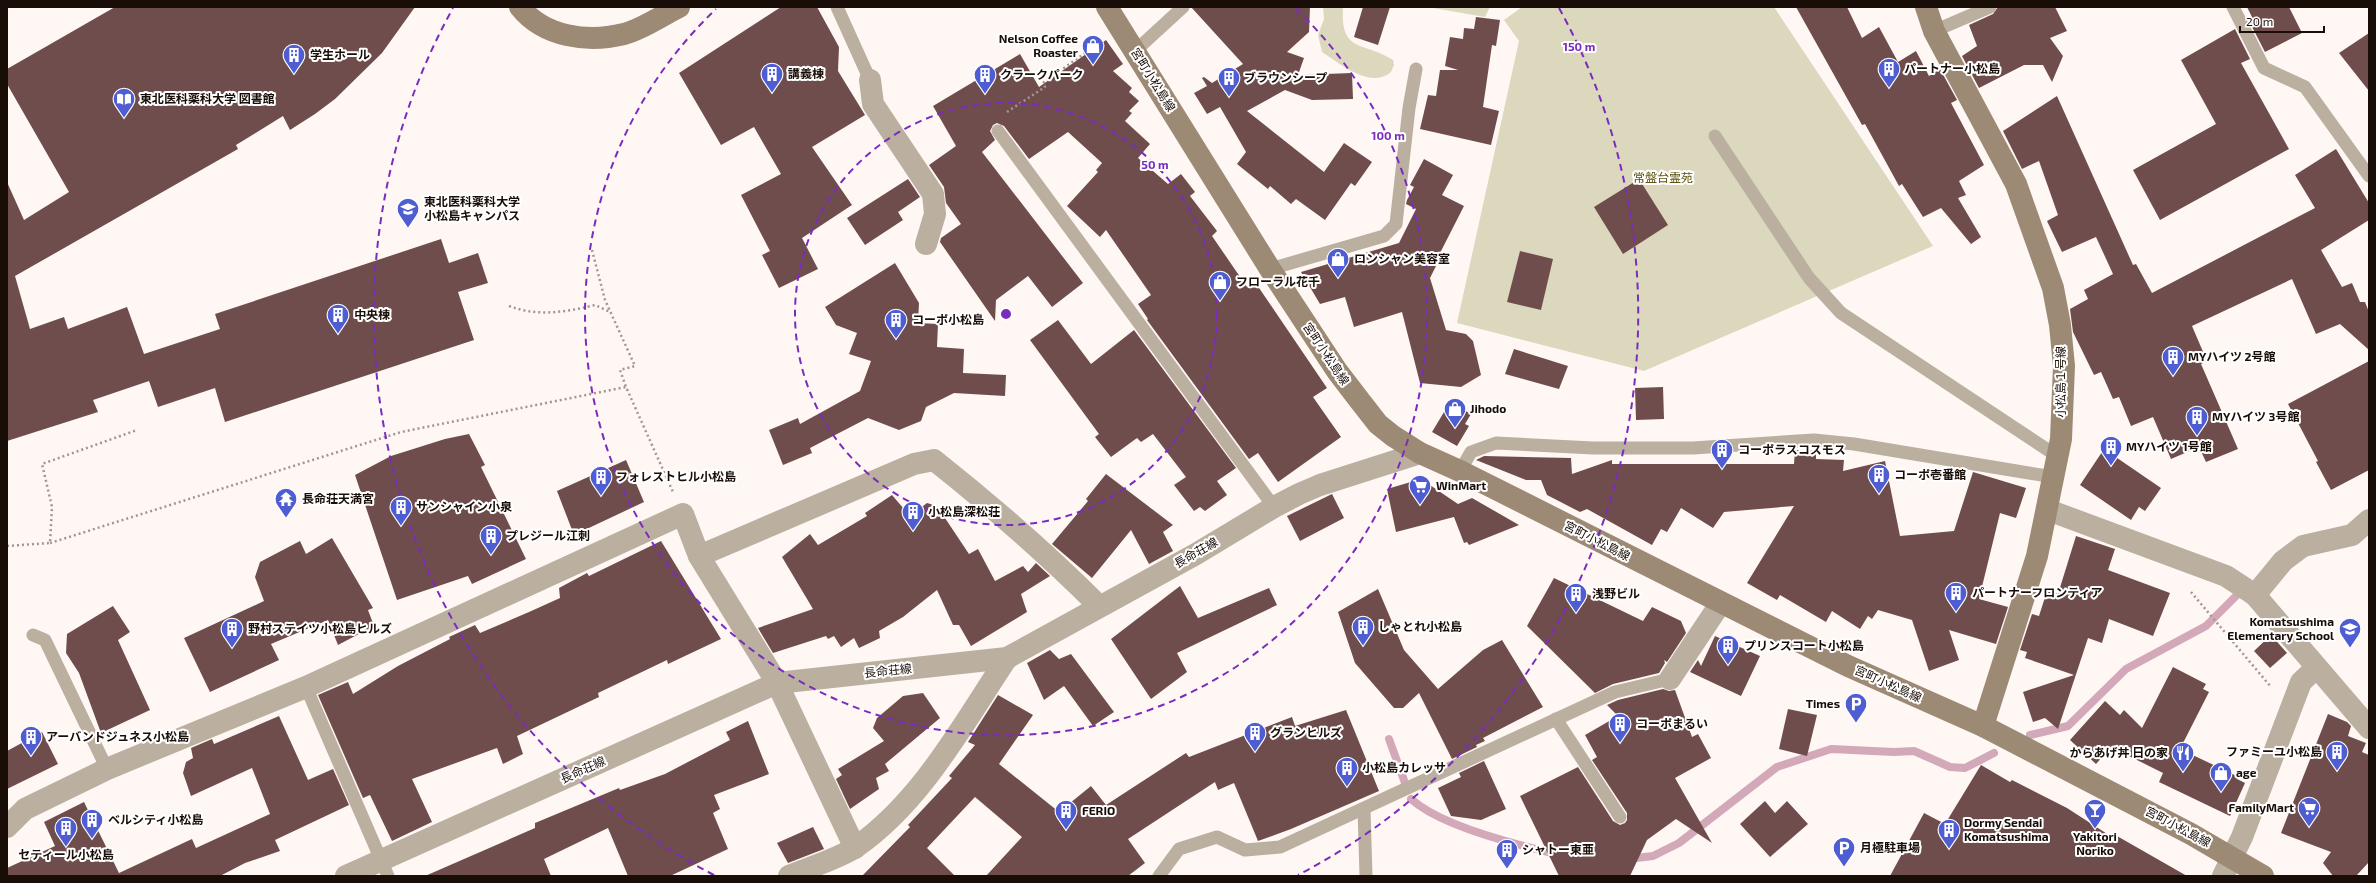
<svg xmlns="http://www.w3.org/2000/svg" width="2376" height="883" font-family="'Exo 2','Noto Sans JP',sans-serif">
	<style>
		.green { fill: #dcd8be }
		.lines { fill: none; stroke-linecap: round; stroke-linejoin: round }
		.stream { stroke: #d3a9b9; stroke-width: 8 }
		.building { fill: #704d4d }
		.path { stroke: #a09692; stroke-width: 2.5; stroke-dasharray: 2 3; stroke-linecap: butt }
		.lane { stroke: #bbafa0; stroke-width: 13 }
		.street { stroke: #bbafa0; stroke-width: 22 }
		.secondary { stroke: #9c8a75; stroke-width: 22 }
		.ring { fill: none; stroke: #7b2cbf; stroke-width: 2; stroke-dasharray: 7 5 }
		.labels { text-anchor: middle; stroke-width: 4; stroke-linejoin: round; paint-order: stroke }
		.poi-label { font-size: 12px; font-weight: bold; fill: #190d07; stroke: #fff; text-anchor: start }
		.street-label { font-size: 12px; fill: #190d07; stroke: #fff }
		.park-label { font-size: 12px; fill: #615411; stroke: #fff }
		.centre { fill: #7b2cbf; stroke: #fff; stroke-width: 2 }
		.ring-label { font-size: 12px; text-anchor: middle; font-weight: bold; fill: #7b2cbf; stroke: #fff; stroke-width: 4; stroke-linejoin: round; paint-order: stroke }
	</style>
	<rect width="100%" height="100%" fill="#fff7f4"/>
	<g class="green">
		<path d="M1323,7H1343C1340,54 1364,41 1393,60L1394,65L1391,72C1371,90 1339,63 1322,52L1318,35L1324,19Z"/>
		<path d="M1409,7H1490L1485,17L1433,8Z"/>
		<path d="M1522,7H1774L1933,246L1644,371L1457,323L1519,41L1504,20Z"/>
	</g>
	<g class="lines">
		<g class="stream">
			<path d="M2030,735L2068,726L2126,669L2206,626L2236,596"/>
			<path d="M1389,739L1405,783"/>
			<path d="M1411,799C1441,826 1517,845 1557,854"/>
			<path d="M1628,859L1653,856L1679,843L1777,767L1831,749L1894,752L1914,751L1950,767L1965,768L1994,753"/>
		</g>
	</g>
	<g class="building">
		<path d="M115,7H415L382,53L335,99L315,114L290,130L283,116L236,145L238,149L15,276L30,329L64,317L68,329L127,307L144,354L220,329L215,314L441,239L449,263L478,253L488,283L458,292L474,340L225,422L215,388L158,407L149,381L93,400L98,412L7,441V182L24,220L69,192L7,84V69Z"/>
		<path d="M781,7H817L839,47L838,71L865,115L812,147L852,205L802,238L818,269L779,288L762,255L770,251L741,195L781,174L754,127L721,145L679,73Z"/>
		<path d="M1191,7H1310L1309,32L1287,52L1304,58L1298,75L1352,73L1353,99L1312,100L1285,90L1247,111L1324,172L1344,143L1372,162L1355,186L1351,183L1325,220L1296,199L1291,204L1270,186L1268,189L1237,164L1246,152L1220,107L1207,114L1194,93L1207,86L1202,78L1204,77L1212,83L1243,64Z"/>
		<path d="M1363,7H1390L1378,45L1354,37Z"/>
		<path d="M1796,7H1847L1862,38L1879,27L1898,62L1916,51L1929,76L1940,69L1957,100L1951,103L1984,165L1959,181L1966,195L1958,198L1981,237L1971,244L1941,208L1923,217L1902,184L1899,186L1865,124L1862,125Z"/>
		<path d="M1998,7H2055L2067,31L2050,38L2063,56L2052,82L2043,65H2024L1979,88L1962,56L1977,46L1969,25L1993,14Z"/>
		<path d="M2247,7H2289L2302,33L2265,52L2249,21L2253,19Z"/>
		<path d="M1476,17L1500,20L1496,46L1492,45L1483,107L1499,111L1491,145L1420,129L1428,95L1436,96L1440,70H1458L1445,66L1450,37L1463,39L1464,28L1474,29Z"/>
		<path d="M2235,29L2250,59L2241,63L2289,149L2160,220L2133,170L2216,124L2181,60Z"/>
		<path d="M2369,33V91L2339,53Z"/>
		<path d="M1106,40L1123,64L1113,71L1132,88L1129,92L1139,101L1129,111L1132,113L1125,121L1150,144L1138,158L1168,184L1181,174L1195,192L1190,196L1217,231L1212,236L1247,287L1255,282L1327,388L1313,397L1341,437L1278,482L1258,453L1249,459L1147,320L1148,319L1138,304L1151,295L1106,230L1100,237L1067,206L1098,172L1096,170L1102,163L1068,132L1029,159L1004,126L997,123L993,125L990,131L995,140L982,152L1083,283L1052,307L1028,276L996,300L995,321L940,242L941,238L961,224L946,203L944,187L929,165L956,146L933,106L1020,54L1039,87Z"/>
		<path d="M2057,96L2133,265L2136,264L2152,293L2315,208L2295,175L2336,149L2369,203V220L2321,250L2342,287L2352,283L2360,302H2365L2369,312V350L2340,324L2316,334L2292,279L2192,326L2207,361L2201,364L2238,449L2206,462L2199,447L2171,459L2153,417L2131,426L2119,397L2113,399L2101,372L2094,375L2073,332L2070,309L2088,299L2084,290L2113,274L2096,237L2062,252L2047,221L2058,215L2039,161L2022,169L2003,131Z"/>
		<path d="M1424,159L1453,175L1442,195L1464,206L1439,255L1441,256L1430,278L1446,330L1466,334L1473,341L1481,375L1461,387L1420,383L1402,312L1354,327L1345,297L1320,304L1301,272L1399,243L1416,209L1406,204L1407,200L1414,187L1410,185Z"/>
		<path d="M908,179L920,197L898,212L903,220L865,245L847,218Z"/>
		<path d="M1639,179L1668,225L1623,254L1594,207Z"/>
		<path d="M1520,251L1553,259L1541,310L1507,302Z"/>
		<path d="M895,263L919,303L918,323L938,324L937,347L964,349L963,373L1006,375L1005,396L954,393L926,407L921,421L899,430L868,418L810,448L812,453L783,465L769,430L798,418L800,424L860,391L871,361L849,354L857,333L836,325L825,307Z"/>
		<path d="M1058,320L1091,364L1134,330L1236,468L1217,481L1227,495L1205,511L1200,507L1194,511L1174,485L1186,477L1153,434L1141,442L1137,438L1111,457L1095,437L1099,434L1030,340Z"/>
		<path d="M1514,349L1568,366L1559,389L1505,374Z"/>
		<path d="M2369,361V470L2331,490L2316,462L2318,461L2288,404Z"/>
		<path d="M1663,387L1664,419L1636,420L1635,388Z"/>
		<path d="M1450,402L1471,414L1465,424L1469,426L1457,446L1432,432Z"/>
		<path d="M469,434L485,465L481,467L526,559L472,584L468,576L397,600L355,475L391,456L445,439Z"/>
		<path d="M2104,449L2161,488L2145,511L2139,507L2131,520L2080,485Z"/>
		<path d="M1795,450L1816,451V459L1844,460L1843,471L1885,461L1900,536L1954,531L1973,472L2026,488L2016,518L2000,513L1979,599L2008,607L1996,644L1949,630L1959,660L1929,671L1912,620L1878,610L1872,619L1868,616L1860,629L1832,611L1826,622L1780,595L1777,600L1747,583L1794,506L1724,512L1713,528L1681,508L1667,532L1661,529L1652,545L1587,509L1580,512L1547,495L1541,480H1526L1476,460L1484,456L1571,458L1572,474L1612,460V464H1794Z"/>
		<path d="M626,460L644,502L574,535L557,491Z"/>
		<path d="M1106,474L1173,525L1163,532L1173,551L1149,564L1131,530L1092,578L1052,544L1088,501L1086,499Z"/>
		<path d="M1421,479L1458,504L1472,498L1519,525L1469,545L1467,542L1464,543L1454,517L1396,532L1387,489Z"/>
		<path d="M1332,494L1344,518L1300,541L1287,516Z"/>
		<path d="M892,495L910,516L927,503L937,506L969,554L978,549L995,581L1023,566L1028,572L1036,563L1050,576L1021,594L1027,612L971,646L959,625H953L937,590L903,617L879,631L880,638L859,648L854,638L841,647L834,636L828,639L826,636L773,653L758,628L813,609L782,557L810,534L818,545L867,516L865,513Z"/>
		<path d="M2076,536L2115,549L2108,570L2170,593L2153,636L2109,619L2102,643L2088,638L2058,729L2045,718L2033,722L2023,692L2074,675L2025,658L2027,652L2020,650L2032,614L2039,616L2047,591L2058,594Z"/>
		<path d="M332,538L373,608L368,610L374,626L338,645L328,620L271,644L279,660L210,692L184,638L264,601L255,577L260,562L300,541L306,554Z"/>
		<path d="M661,541L721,639L668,664L667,660L598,693L599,697L517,736L523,754L503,764L497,748L412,779L432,822L392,841L370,795L363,798L318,695L348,682L353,694L398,666L450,639L449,637L475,625L480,633L529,612L560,598L559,588L587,573L589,576Z"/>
		<path d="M1554,578L1643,621L1652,607L1681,621L1686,633L1667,662L1664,660L1665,663L1659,673L1613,684L1595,693L1527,626Z"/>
		<path d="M1180,586L1198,618L1269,588L1277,605L1177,653L1187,672L1151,699L1111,639Z"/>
		<path d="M1378,589L1404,650L1438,689L1483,650L1502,640L1543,707L1483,738L1485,741L1476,745L1477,747L1452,759L1419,693L1403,708H1394L1355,663L1338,612Z"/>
		<path d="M113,606L130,632L118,640L150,710L101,733L79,673L66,653L67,634Z"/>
		<path d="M2271,635L2287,653L2270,668L2254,651Z"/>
		<path d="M1715,636L1760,656L1741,696L1690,672L1698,660L1701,666Z"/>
		<path d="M1050,650L1059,659L1071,654L1114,712L1093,726L1064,686L1044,700L1027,663Z"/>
		<path d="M2173,667L2206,684L2203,689L2209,692L2180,749L2239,777L2237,779L2245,783L2230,816L2159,782L2163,773L2111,747L2096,764L2070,740L2105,701L2120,715L2124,710L2142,728Z"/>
		<path d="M1663,689L1669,691L1675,690L1692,737L1698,734L1711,758L1675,778L1712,843L1676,819L1647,840L1630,876H1559L1520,796L1578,767L1613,821L1620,825L1625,823L1627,820V813L1592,760L1597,757L1585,735L1618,716L1607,705L1618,700Z"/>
		<path d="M923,693L940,718L885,764L889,771L876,778L879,789L850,809L836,779L842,775L838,769L884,741L873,728L877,718L903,696Z"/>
		<path d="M998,695L1033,715L999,764L1059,812L1091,786L1106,805L1186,753L1189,757L1292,717L1295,726L1346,710L1379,791L1291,829L1258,841L1234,783L1218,790L1215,782L1128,839L1145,863L1128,876H986L1022,837L975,797L927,848L955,876H862L910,827L908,825L952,778L949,776L975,745L968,742Z"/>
		<path d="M1788,709L1817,715L1807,756L1779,749Z"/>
		<path d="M2328,714L2347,722L2351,726L2348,736L2366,743L2362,752L2369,755V862L2356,876H2333L2323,863L2331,852L2281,833Z"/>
		<path d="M279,716L308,780L333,769L349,805L275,840L280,851L245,863L220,876H7V868L55,846L44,822L84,802L119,873L192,839L196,848L270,814L252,768L191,796L183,773L186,762L193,758L191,748L212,739L214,744Z"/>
		<path d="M748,721L769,774L714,795L720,809L713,813L728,849L670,876H628L608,828L544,859L551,876H425L535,828V823L619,788L620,790L665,774L730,740L726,732Z"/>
		<path d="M42,732L58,764L7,789V751Z"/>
		<path d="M1484,761L1506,809L1481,820L1451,816L1438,788L1461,777L1459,773Z"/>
		<path d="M1981,765L2010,782L2012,780L2067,808L2115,839L2117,836L2187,876H1890L1924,813L1945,824Z"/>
		<path d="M1765,801L1775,813L1787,801L1808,824L1770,857L1740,824Z"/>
		<path d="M813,827L824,849L788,863L777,843Z"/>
	</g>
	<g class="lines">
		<g class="path">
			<path d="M1007,112L1045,87L1043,83L1099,43"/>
			<path d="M592,250L605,300L635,366L620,370L626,387L673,492"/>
			<path d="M509,306C538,317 566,312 595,305L610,312"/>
			<path d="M50,543L401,432L626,387"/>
			<path d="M7,546L50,543L52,507L42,464L137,430"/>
			<path d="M2191,592L2271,687"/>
		</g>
		<g class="lane">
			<path d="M837,7L870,80"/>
			<path d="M2233,7L2264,68L2305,87L2369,176"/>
			<path d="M1934,31L1990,7"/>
			<path d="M1134,52L1183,7"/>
			<path d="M998,131L1274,507"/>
			<path d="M1715,136L1809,278L1841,313L2057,456"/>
			<path d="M1270,269L1384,236L1396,224L1409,108L1416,69"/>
			<path d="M1460,471L1471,452L1496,443L1593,448H1693L1814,440L1854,444L2053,477"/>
			<path d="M33,635L45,640L107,769"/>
			<path d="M306,687L388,876"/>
			<path d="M1556,719L1620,817"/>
			<path d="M1364,809L1366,876"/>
			<path d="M1159,876L1179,849L1217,837L1245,850L1280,847L1615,692L1670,679"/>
		</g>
		<g class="street">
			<path d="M870,80L873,104L933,194L935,214L926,244"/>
			<path d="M2048,510L2226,576L2255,595L2283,561L2303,546L2352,535L2369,520"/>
			<path d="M699,556L914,464L934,460C992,506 1047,554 1099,606"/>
			<path d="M2255,595L2369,728"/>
			<path d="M1670,679L1720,604"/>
			<path d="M7,827L25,809L107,769L306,687L683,514L699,556L777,683L855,848"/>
			<path d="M346,876L777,683L1007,658L1196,554L1274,507L1299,494L1320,485L1420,453"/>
			<path d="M789,876C808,868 840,858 856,847C922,801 963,724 1007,658"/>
			<path d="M2223,876L2242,837L2301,682L2316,668"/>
		</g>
		<g class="secondary">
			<path d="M520,7C544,37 587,43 624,34C641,30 663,15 679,7"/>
			<path d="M1107,7L1270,269L1337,371L1360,401L1378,424L1393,436L1420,453L1460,471L1848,666L1983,726L2191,834L2263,876"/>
			<path d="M1926,7L1934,31L2016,184L2053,288L2060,325L2064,366L2061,439L2037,556L1983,726"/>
		</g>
	</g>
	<g class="ring">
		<circle cx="1006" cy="314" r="211"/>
		<path d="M1296 9A421 421 0 1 1 716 9"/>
		<path d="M714 875A632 632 0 0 1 453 8M1559 8A632 632 0 0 1 1298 875"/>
	</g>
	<defs>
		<g id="shop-pin" transform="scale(1.15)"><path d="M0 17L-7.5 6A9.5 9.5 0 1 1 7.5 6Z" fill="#4f5dd3" stroke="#fff"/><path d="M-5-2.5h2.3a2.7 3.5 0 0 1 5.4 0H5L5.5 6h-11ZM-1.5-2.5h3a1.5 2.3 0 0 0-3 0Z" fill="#fff"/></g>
		<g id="building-pin" transform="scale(1.15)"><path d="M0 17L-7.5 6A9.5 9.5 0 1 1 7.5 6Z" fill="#4f5dd3" stroke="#fff"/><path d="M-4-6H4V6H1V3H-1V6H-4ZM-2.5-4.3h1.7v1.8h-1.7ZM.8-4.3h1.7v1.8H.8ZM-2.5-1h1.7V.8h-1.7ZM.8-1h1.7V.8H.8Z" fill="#fff"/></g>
		<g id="library-pin" transform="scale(1.15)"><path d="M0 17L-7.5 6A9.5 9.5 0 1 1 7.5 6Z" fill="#4f5dd3" stroke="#fff"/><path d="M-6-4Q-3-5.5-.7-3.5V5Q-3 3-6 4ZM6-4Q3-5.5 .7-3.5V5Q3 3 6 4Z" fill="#fff"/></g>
		<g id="university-pin" transform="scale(1.15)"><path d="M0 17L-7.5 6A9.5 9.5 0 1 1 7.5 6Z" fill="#4f5dd3" stroke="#fff"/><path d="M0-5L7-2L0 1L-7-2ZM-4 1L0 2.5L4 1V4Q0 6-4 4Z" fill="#fff"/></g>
		<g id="supermarket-pin" transform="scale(1.15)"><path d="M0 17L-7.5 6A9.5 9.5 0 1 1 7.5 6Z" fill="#4f5dd3" stroke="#fff"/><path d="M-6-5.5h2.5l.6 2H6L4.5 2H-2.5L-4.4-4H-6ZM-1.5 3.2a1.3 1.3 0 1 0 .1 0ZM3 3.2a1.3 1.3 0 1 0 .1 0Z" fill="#fff"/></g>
		<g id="temple-pin" transform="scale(1.15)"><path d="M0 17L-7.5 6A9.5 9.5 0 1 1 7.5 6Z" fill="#4f5dd3" stroke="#fff"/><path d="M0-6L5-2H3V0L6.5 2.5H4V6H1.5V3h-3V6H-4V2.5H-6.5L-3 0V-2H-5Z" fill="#fff"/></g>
		<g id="school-pin" transform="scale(1.15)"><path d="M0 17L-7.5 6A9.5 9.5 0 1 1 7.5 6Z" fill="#4f5dd3" stroke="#fff"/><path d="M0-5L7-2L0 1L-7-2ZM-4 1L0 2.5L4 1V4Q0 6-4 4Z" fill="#fff"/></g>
		<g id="parking-pin" transform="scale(1.15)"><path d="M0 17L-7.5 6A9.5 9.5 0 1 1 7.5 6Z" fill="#4f5dd3" stroke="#fff"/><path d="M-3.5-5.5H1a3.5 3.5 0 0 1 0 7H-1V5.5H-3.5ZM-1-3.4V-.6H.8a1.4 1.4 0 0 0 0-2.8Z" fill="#fff"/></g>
		<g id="restaurant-pin" transform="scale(1.15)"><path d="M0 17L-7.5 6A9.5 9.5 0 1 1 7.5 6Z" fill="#4f5dd3" stroke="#fff"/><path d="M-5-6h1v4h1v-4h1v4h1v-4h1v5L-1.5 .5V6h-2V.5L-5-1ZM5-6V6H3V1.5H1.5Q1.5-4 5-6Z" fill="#fff"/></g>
		<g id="bar-pin" transform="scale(1.15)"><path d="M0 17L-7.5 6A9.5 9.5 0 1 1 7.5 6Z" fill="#4f5dd3" stroke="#fff"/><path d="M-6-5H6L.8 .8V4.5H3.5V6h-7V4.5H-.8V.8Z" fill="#fff"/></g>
	</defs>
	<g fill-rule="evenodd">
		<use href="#shop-pin" x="1093" y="46"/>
		<use href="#building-pin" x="294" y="55"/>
		<use href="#building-pin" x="1889" y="69"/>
		<use href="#building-pin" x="772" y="74"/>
		<use href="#building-pin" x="985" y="75"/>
		<use href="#building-pin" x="1229" y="78"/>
		<use href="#library-pin" x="124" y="99"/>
		<use href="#university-pin" x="408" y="209"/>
		<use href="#shop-pin" x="1338" y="259"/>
		<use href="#shop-pin" x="1220" y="282"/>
		<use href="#building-pin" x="338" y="315"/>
		<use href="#building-pin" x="896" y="320"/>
		<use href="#building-pin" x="2173" y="357"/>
		<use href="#shop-pin" x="1455" y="409"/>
		<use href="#building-pin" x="2197" y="417"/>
		<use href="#building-pin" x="2111" y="447"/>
		<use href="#building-pin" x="1722" y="450"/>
		<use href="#building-pin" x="1879" y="475"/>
		<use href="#building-pin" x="601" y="477"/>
		<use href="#supermarket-pin" x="1420" y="486"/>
		<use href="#temple-pin" x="286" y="499"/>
		<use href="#building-pin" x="401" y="507"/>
		<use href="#building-pin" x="913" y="512"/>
		<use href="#building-pin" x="491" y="536"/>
		<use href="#building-pin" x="1956" y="593"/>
		<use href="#building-pin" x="1576" y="594"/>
		<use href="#building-pin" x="1363" y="627"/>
		<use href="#building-pin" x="232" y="629"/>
		<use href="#school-pin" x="2350" y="629"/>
		<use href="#building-pin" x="1728" y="646"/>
		<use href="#parking-pin" x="1856" y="704"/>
		<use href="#building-pin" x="1620" y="724"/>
		<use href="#building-pin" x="1255" y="733"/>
		<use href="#building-pin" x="31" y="737"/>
		<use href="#building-pin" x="2337" y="752"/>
		<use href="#restaurant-pin" x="2183" y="753"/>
		<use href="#building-pin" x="1347" y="768"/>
		<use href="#shop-pin" x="2221" y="773"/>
		<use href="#supermarket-pin" x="2309" y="808"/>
		<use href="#bar-pin" x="2095" y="810"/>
		<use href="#building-pin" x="1066" y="811"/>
		<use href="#building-pin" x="92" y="820"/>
		<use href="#building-pin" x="66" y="828"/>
		<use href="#building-pin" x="1949" y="830"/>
		<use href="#parking-pin" x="1844" y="848"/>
		<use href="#building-pin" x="1507" y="850"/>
	</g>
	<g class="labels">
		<g class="poi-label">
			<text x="1078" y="43" text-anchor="end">Nelson Coffee<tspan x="1078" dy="14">Roaster</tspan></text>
			<text x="310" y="59">学生ホール</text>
			<text x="1904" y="73">パートナー小松島</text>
			<text x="788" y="78">講義棟</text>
			<text x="1000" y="79">クラークパーク</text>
			<text x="1244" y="82">ブラウンシープ</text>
			<text x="140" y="103">東北医科薬科大学 図書館</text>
			<text x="424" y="206">東北医科薬科大学<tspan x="424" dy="14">小松島キャンパス</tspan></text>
			<text x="1354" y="263">ロンシャン美容室</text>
			<text x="1236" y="286">フローラル花千</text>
			<text x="354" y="319">中央棟</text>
			<text x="912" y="324">コーポ小松島</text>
			<text x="2188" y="361">MYハイツ 2号館</text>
			<text x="1470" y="413">Jihodo</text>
			<text x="2212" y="421">MYハイツ 3号館</text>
			<text x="2126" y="451">MYハイツ 1号館</text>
			<text x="1738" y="454">コーポラスコスモス</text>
			<text x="1894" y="479">コーポ壱番館</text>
			<text x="616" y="481">フォレストヒル小松島</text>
			<text x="1436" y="490">WinMart</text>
			<text x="302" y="503">長命荘天満宮</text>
			<text x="416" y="511">サンシャイン小泉</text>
			<text x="928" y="516">小松島深松荘</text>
			<text x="506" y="540">プレジール江刺</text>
			<text x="1972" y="597">パートナーフロンティア</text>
			<text x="1592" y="598">浅野ビル</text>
			<text x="2334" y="626" text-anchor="end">Komatsushima<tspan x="2334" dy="14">Elementary School</tspan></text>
			<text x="1378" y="631">しゃとれ小松島</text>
			<text x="248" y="633">野村ステイツ小松島ヒルズ</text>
			<text x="1744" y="650">プリンスコート小松島</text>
			<text x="1840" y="708" text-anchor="end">Times</text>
			<text x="1636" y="728">コーポまるい</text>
			<text x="1270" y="737">グランヒルズ</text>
			<text x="46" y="741">アーバンドジュネス小松島</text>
			<text x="2322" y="756" text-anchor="end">ファミーユ小松島</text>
			<text x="2168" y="757" text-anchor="end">からあげ丼 日の家</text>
			<text x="1362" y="772">小松島カレッサ</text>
			<text x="2236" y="777">age</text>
			<text x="2294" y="812" text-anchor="end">FamilyMart</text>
			<text x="1082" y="815">FERIO</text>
			<text x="108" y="824">ベルシティ小松島</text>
			<text x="1964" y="827">Dormy Sendai<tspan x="1964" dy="14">Komatsushima</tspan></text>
			<text x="2095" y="841" text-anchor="middle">Yakitori<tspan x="2095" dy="14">Noriko</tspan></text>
			<text x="1860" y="852">月極駐車場</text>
			<text x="1522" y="854">シャトー東亜</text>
			<text x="66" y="859" text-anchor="middle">セティール小松島</text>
		</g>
		<g class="street-label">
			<text transform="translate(1153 80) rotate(58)" y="4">宮町小松島線</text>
			<text transform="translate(1326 354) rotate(56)" y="4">宮町小松島線</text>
			<text transform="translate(2061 382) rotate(-90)" y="4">小松島１号線</text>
			<text transform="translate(1597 541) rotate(27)" y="4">宮町小松島線</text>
			<text transform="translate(1196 553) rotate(-30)" y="4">長命荘線</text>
			<text transform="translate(888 671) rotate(-6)" y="4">長命荘線</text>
			<text transform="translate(1888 684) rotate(24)" y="4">宮町小松島線</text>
			<text transform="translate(583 770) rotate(-24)" y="4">長命荘線</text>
			<text transform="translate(2178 827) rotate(28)" y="4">宮町小松島線</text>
		</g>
		<g class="park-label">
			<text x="1663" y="182">常盤台霊苑</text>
		</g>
	</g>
	<circle cx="1006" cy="314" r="6" class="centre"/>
	<g class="ring-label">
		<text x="1579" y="51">150 m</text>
		<text x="1388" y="140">100 m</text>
		<text x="1155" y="169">50 m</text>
	</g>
	<rect width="2376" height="883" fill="none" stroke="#190d07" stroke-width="16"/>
	<path d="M2240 26v6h84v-6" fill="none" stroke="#190d07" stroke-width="2"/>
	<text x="2246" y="26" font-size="12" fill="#190d07" stroke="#ffffff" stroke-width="3" paint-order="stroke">20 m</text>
</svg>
